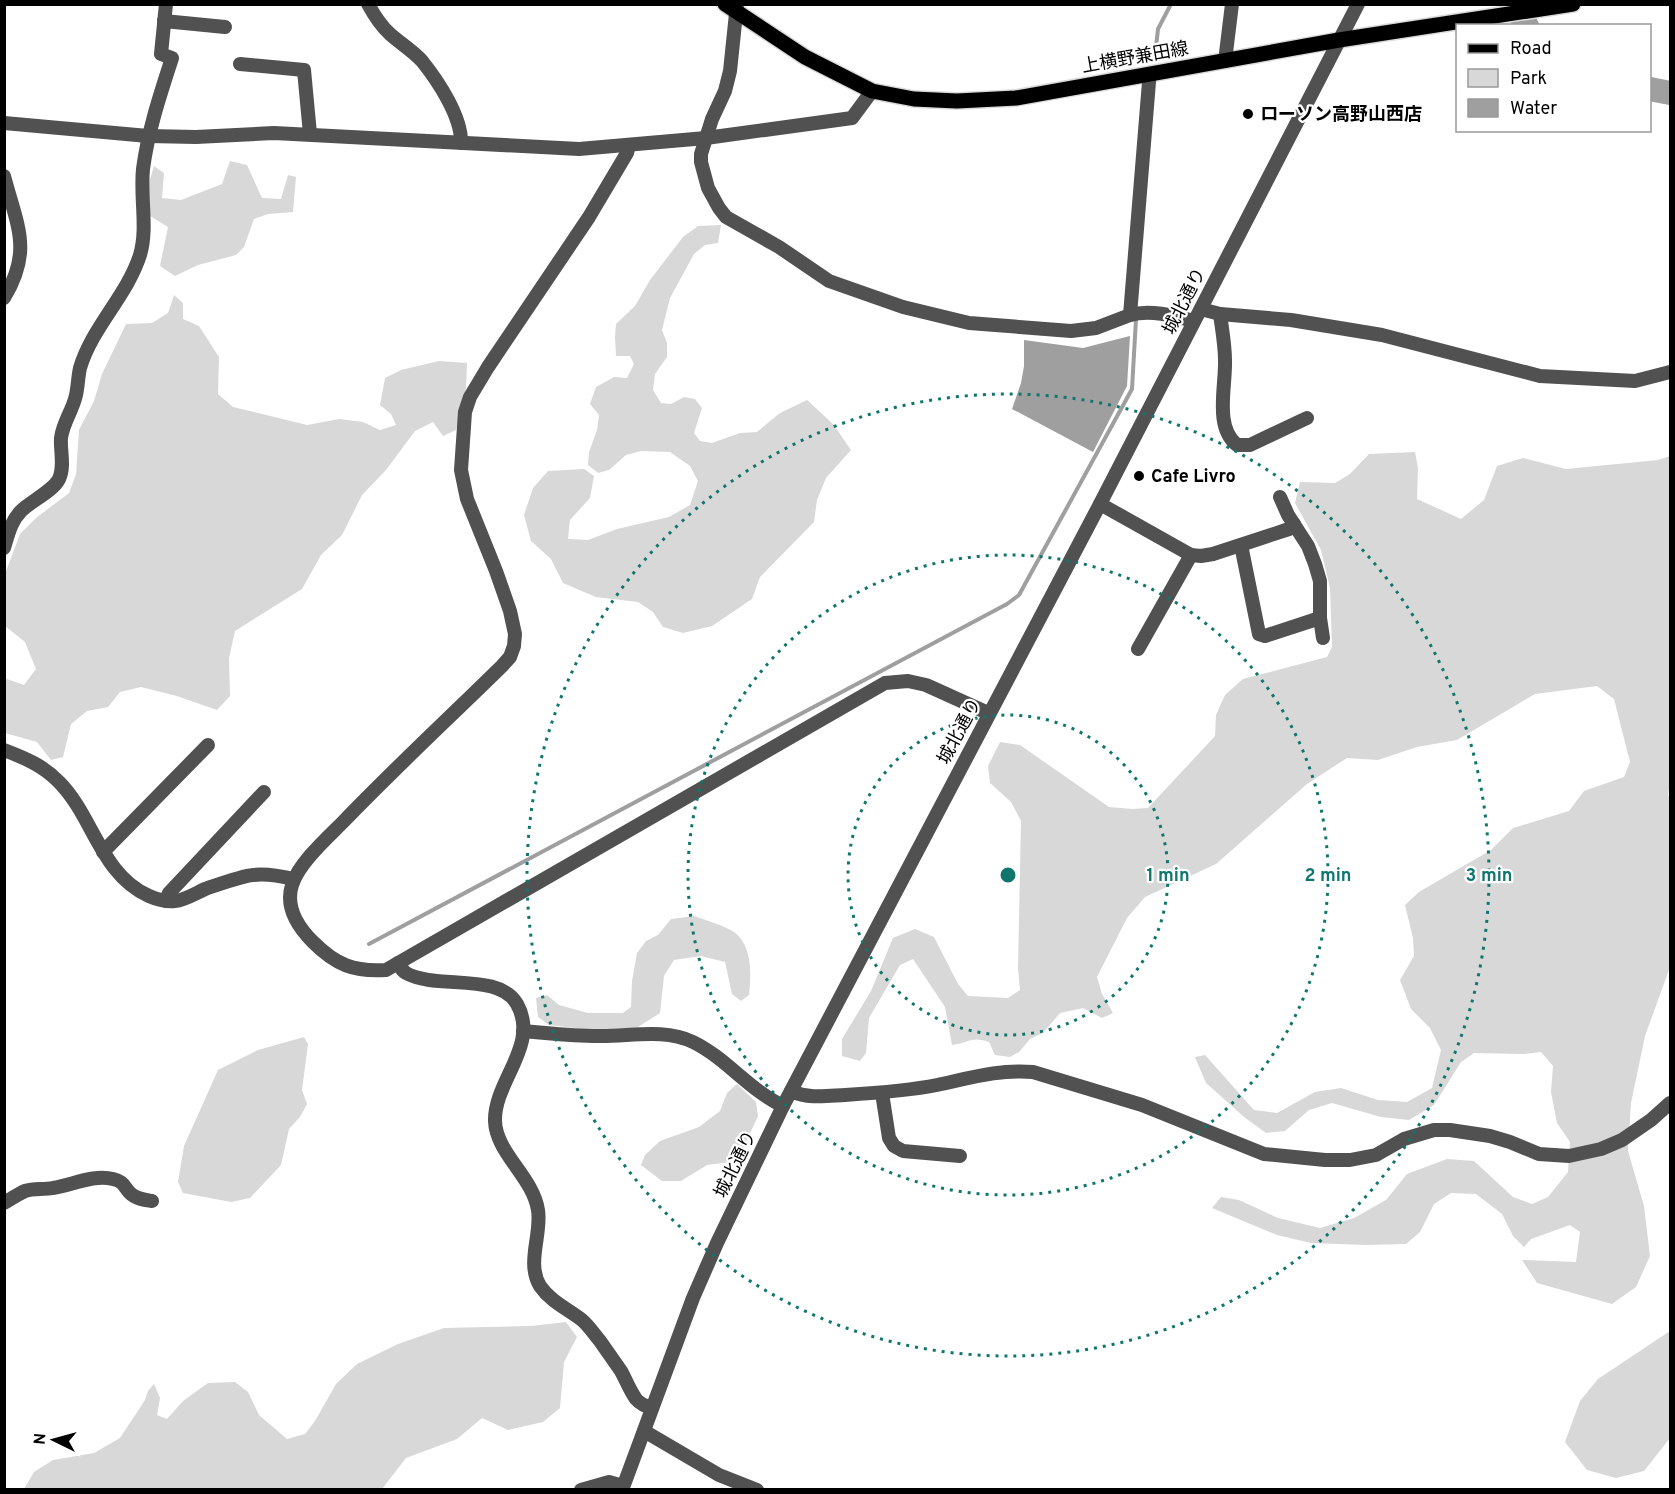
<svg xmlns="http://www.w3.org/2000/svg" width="1675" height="1494" font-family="Overpass,'Noto Sans JP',sans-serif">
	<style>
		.green { fill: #d8d8d8 }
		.water { fill: #9f9f9f }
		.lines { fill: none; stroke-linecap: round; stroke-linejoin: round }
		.stream { stroke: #9f9f9f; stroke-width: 4 }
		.river { stroke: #9f9f9f; stroke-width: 24 }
		.major-casing { stroke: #dbdbdb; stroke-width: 18 }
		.minor { stroke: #515151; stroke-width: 14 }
		.major { stroke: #000; stroke-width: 15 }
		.ring { fill: none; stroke: #0f766e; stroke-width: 3; stroke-dasharray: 3 6 }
		.poi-dot { fill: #000; stroke: #fff; stroke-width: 2 }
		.labels { text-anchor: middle; stroke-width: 4.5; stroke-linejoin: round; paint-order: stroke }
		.street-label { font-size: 18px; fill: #000; stroke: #fff }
		.poi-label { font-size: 18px; font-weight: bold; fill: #000; stroke: #fff; text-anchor: start }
		.centre { fill: #0f766e; stroke: #fff; stroke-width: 3 }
		.ring-label { font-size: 18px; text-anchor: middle; font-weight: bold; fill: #0f766e; stroke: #fff; stroke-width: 4.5; stroke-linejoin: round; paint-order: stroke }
	</style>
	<rect width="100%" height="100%" fill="#fff"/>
	<g class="green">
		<path d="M230,161L247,165L262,198L281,199L288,175L296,177L293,212L268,214L254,219L244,247L236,255L198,265L175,276L160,266L168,227L150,216L148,186L154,166L164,173L162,198L181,200L222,184Z"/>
		<path d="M721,225L718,243L705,245L694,254L670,298L662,330L667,343V357L655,374L653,390L661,403L671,404L684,397L695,399L702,408L694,433L700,441L712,443L740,433L757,432L780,413L807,400L833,424L851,450L826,478L817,500L814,522L760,577L752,599L712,626L683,633L663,627L653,612L638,602L596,597L563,583L551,559L531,541L524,515L533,488L548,471L584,469L594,476L590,498L570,520L568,539L588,540L617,529L669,517L690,505L698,481L690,466L670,452L641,451L626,455L609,470L598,473L588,465L589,452L597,430L599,415L590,404L596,387L614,377L627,378L634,364L630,356H616L615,337L616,324L635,306L650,280L683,237L698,226Z"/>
		<path d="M174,295L183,303V319L199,326L219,357L218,394L233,407L307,425L339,419L363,422L380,430L396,425L391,414L380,405L385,378L401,370L439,361L467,363L466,388L456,430L443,436L433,422L415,431L386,470L362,495L342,535L321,555L302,589L235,631L229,658L230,696L217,710L177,696L141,687L120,692L108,707L87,711L71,724L63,757L51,760L37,742L5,733L4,678L24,685L36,669L25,642L5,626V574L20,534L36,518L69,493L76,474L79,430L94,401L102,374L126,324L152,323L168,313Z"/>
		<path d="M1415,452L1418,468L1417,499L1461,519L1484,500L1497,466L1523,458L1566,469L1658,460L1670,456V780L1668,796L1670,797V967L1645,1036L1631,1103L1628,1151L1644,1206L1650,1256L1636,1287L1612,1304L1537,1283L1522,1260L1576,1262L1580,1232L1570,1225L1531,1239L1524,1247L1513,1236L1502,1214L1476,1194L1451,1193L1434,1204L1420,1232L1406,1244L1366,1245L1311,1243L1277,1235L1212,1208L1221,1197L1239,1200L1278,1218L1320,1228L1354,1218L1386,1200L1407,1174L1447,1159L1474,1161L1513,1197L1532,1204L1548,1197L1568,1172L1570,1142L1557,1123L1551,1092L1553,1066L1541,1052L1523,1054L1474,1053L1461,1062L1434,1105L1409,1120L1381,1117L1332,1103L1309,1110L1285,1131L1266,1133L1244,1117L1206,1083L1195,1057L1205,1055L1254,1110L1277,1113L1315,1092L1341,1088L1378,1100L1407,1102L1432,1088L1441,1050L1430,1028L1411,1009L1400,980L1414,956L1413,938L1405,905L1419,892L1491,850L1513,828L1569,811L1584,791L1624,777L1630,762L1614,699L1597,686L1535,694L1457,740L1417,747L1378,760L1347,758L1307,784L1216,864L1145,897L1127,918L1097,977L1102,994L1113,1013L1102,1018L1083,1008L1060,1013L1043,1033L1030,1039L1019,1052L1010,1057L995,1055L989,1042C970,1036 970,1043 952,1045L945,1007L913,959L900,965L869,1018L866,1053L860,1061L842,1056V1039L871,991L893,938L915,929L934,937L958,984L968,996L1008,998L1020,990L1018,968L1021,821L1011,802L990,783L988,766L1000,742L1020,745L1109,807L1132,809L1148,808L1215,736L1216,715L1225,695L1243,679L1327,657L1332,647L1330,588L1321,550L1295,503L1300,482L1335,483L1350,474L1369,454Z"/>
		<path d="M694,916C705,920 725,926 734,932C753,946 751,975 749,995L741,1001L732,994L725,962L701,956L674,960L664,976L660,1013L638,1027L601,1031L549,1025L538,1017L536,998L547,995L559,1005L588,1013H623L631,1007L632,981L637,953L646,941L658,935L671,919Z"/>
		<path d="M304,1037L308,1044L302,1090L307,1104L300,1117L289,1129L281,1165L250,1198L231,1202L183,1193L178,1182L184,1146L218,1070L258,1050Z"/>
		<path d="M737,1084L756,1102L758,1116L741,1153L730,1162L707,1165L681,1181H662L641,1165L645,1155L660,1141L699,1127L720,1111L727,1093Z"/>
		<path d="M566,1322L577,1337L564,1362L560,1408L543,1422L508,1430L482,1418L457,1439L406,1458L382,1489H24L34,1472L53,1460L94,1453L120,1438L145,1400L148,1391L154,1384L160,1398L157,1415L167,1419L183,1401L208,1383L235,1382L248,1392L259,1415L287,1439L305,1434L315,1421L336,1384L357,1364L398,1344L444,1328L531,1326Z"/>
		<path d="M1670,1331V1438L1644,1471L1616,1478L1587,1470L1565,1442L1580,1401L1598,1379Z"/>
	</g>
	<path class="water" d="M1130,336L1127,386L1093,452L1012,409L1021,383L1024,366V340L1083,348Z"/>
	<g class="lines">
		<g class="stream">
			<path d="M1155,56L1158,29L1171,4"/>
			<path d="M369,944L1007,604L1019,595L1132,389L1136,319"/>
		</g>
		<g class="river">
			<path d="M1513,4L1527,26"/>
			<path d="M1650,89L1670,93"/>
		</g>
		<g class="major-casing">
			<path id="major" d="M725,4L805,57L872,91L914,99L957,101L1016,98L1339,40L1573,4"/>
		</g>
		<g class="minor">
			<path d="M368,4C374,15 381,26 390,34C400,43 413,51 422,61C438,81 462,117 461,143"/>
			<path d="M737,4L730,71L725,91L712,119L701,154V162L708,188L719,208L726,217L779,247L829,281L903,307L969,323L1071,331L1096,328L1130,315L1149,82L1148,75"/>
			<path d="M164,21L225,27"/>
			<path d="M1225,61L1232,4"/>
			<path d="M240,64L304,70L310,134"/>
			<path d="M4,123L148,136L196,137L274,133L579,149L706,138L852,118L872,91"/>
			<path d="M629,145L627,153L589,217L488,367L470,397L465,412L461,470L467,499L496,571L510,611L515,634L514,646L510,657L502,666C449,718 395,768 343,822C327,838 298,864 292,885C285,907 298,927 313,942C336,965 354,972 386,970L885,683L908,681L926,685L988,713"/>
			<path d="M4,176C17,226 33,250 4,298"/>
			<path d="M1201,309L1220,314L1291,320L1382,335L1540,376L1635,381L1670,372"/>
			<path d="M1220,314C1222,329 1225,345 1225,360C1226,386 1214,427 1237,445H1250L1307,418"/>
			<path d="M1130,315C1150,309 1175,316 1194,321"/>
			<path d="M1280,497L1288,515L1308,546L1315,564L1320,581V618L1323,638"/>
			<path d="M1100,504L1191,555L1138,649"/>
			<path d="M1241,545L1259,634L1265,636L1320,618"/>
			<path d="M4,548C8,535 11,521 21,511C31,501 53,491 59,479C65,466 60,451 61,438C63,422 73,410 76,395C78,386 78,377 80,368C92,327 127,296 140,255C148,229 140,197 143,169C148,131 160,95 172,58L161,54L166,4"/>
			<path d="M1191,555L1201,556L1213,554L1289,529L1294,524"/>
			<path d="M4,750C25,758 44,766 59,782C93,816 101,875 149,896C156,899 167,902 175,901C185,900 196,893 205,889C217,885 241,876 253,875C267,873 281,876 294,879"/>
			<path d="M103,852L208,745"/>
			<path d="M166,901L169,893L264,792"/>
			<path d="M398,963C400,967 403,971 406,973C436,990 499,972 517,1004C540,1045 494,1081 495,1121C496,1153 533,1177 538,1210C542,1234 526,1263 540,1286C551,1302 568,1309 582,1320C589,1326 594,1334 600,1341C607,1351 614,1361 621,1371C626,1380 630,1391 636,1399C640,1404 646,1406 652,1408"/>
			<path d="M523,1031C548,1033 572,1036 597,1036C629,1037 663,1028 693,1042C726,1058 749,1090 783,1106"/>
			<path d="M791,1091C809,1099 826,1096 845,1095C876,1093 907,1091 937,1085C970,1078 1000,1069 1033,1072L1142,1105L1264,1154L1325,1160H1350L1376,1155L1404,1139L1434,1130H1450L1490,1136L1510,1142L1539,1154L1569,1156L1601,1149L1622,1140L1651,1120L1670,1103"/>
			<path d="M882,1093L889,1138L894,1146L903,1151L960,1156"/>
			<path d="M4,1203C11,1199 18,1194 25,1191C34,1188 43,1190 53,1188C72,1185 94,1174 113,1179C125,1182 123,1186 130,1193C136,1199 145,1200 152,1201"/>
			<path d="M644,1431L719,1475L757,1490"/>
			<path d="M581,1490L609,1482L623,1486"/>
			<path d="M622,1490L693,1298L717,1243L783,1106L1100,504L1358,4"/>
		</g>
		<use href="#major" class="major"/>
	</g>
	<g class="ring">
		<circle cx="1008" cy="875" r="160"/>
		<circle cx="1008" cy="875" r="320"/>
		<circle cx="1008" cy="875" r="481"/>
	</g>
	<g class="poi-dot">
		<circle cx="1248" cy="114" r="6"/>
		<circle cx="1139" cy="476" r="6"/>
	</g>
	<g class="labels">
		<g class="street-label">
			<text transform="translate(1135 57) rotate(-10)" y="6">上横野兼田線</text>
			<text transform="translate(1184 301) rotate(-63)" y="6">城北通り</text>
			<text transform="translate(959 731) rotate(-62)" y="6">城北通り</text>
			<text transform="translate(735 1164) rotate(-64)" y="6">城北通り</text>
		</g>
		<g class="poi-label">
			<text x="1260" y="120">ローソン高野山西店</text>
			<text x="1151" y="482">Cafe Livro</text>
		</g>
	</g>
	<circle cx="1008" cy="875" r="9" class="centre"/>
	<g class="ring-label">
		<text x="1168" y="881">1 min</text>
		<text x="1328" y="881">2 min</text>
		<text x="1489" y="881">3 min</text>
	</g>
	<rect width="1675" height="1494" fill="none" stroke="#000000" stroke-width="12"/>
	<rect x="1456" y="24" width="195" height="108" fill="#ffffff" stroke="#999999" stroke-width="1.5"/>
	<rect x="1468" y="44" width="30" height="9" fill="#000000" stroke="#999999" stroke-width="1.5"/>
	<text x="1510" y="54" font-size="18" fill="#000000">Road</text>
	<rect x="1468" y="69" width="30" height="18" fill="#d8d8d8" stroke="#999999" stroke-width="1.5"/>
	<text x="1510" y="84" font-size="18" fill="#000000">Park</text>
	<rect x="1468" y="99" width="30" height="18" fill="#9f9f9f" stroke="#999999" stroke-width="1.5"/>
	<text x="1510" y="114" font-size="18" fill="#000000">Water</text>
	<g transform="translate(54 1440) rotate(275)" stroke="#ffffff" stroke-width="4.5" paint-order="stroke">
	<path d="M0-4.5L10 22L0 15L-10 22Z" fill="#000000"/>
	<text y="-9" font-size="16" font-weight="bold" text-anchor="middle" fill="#000000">N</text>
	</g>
</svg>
